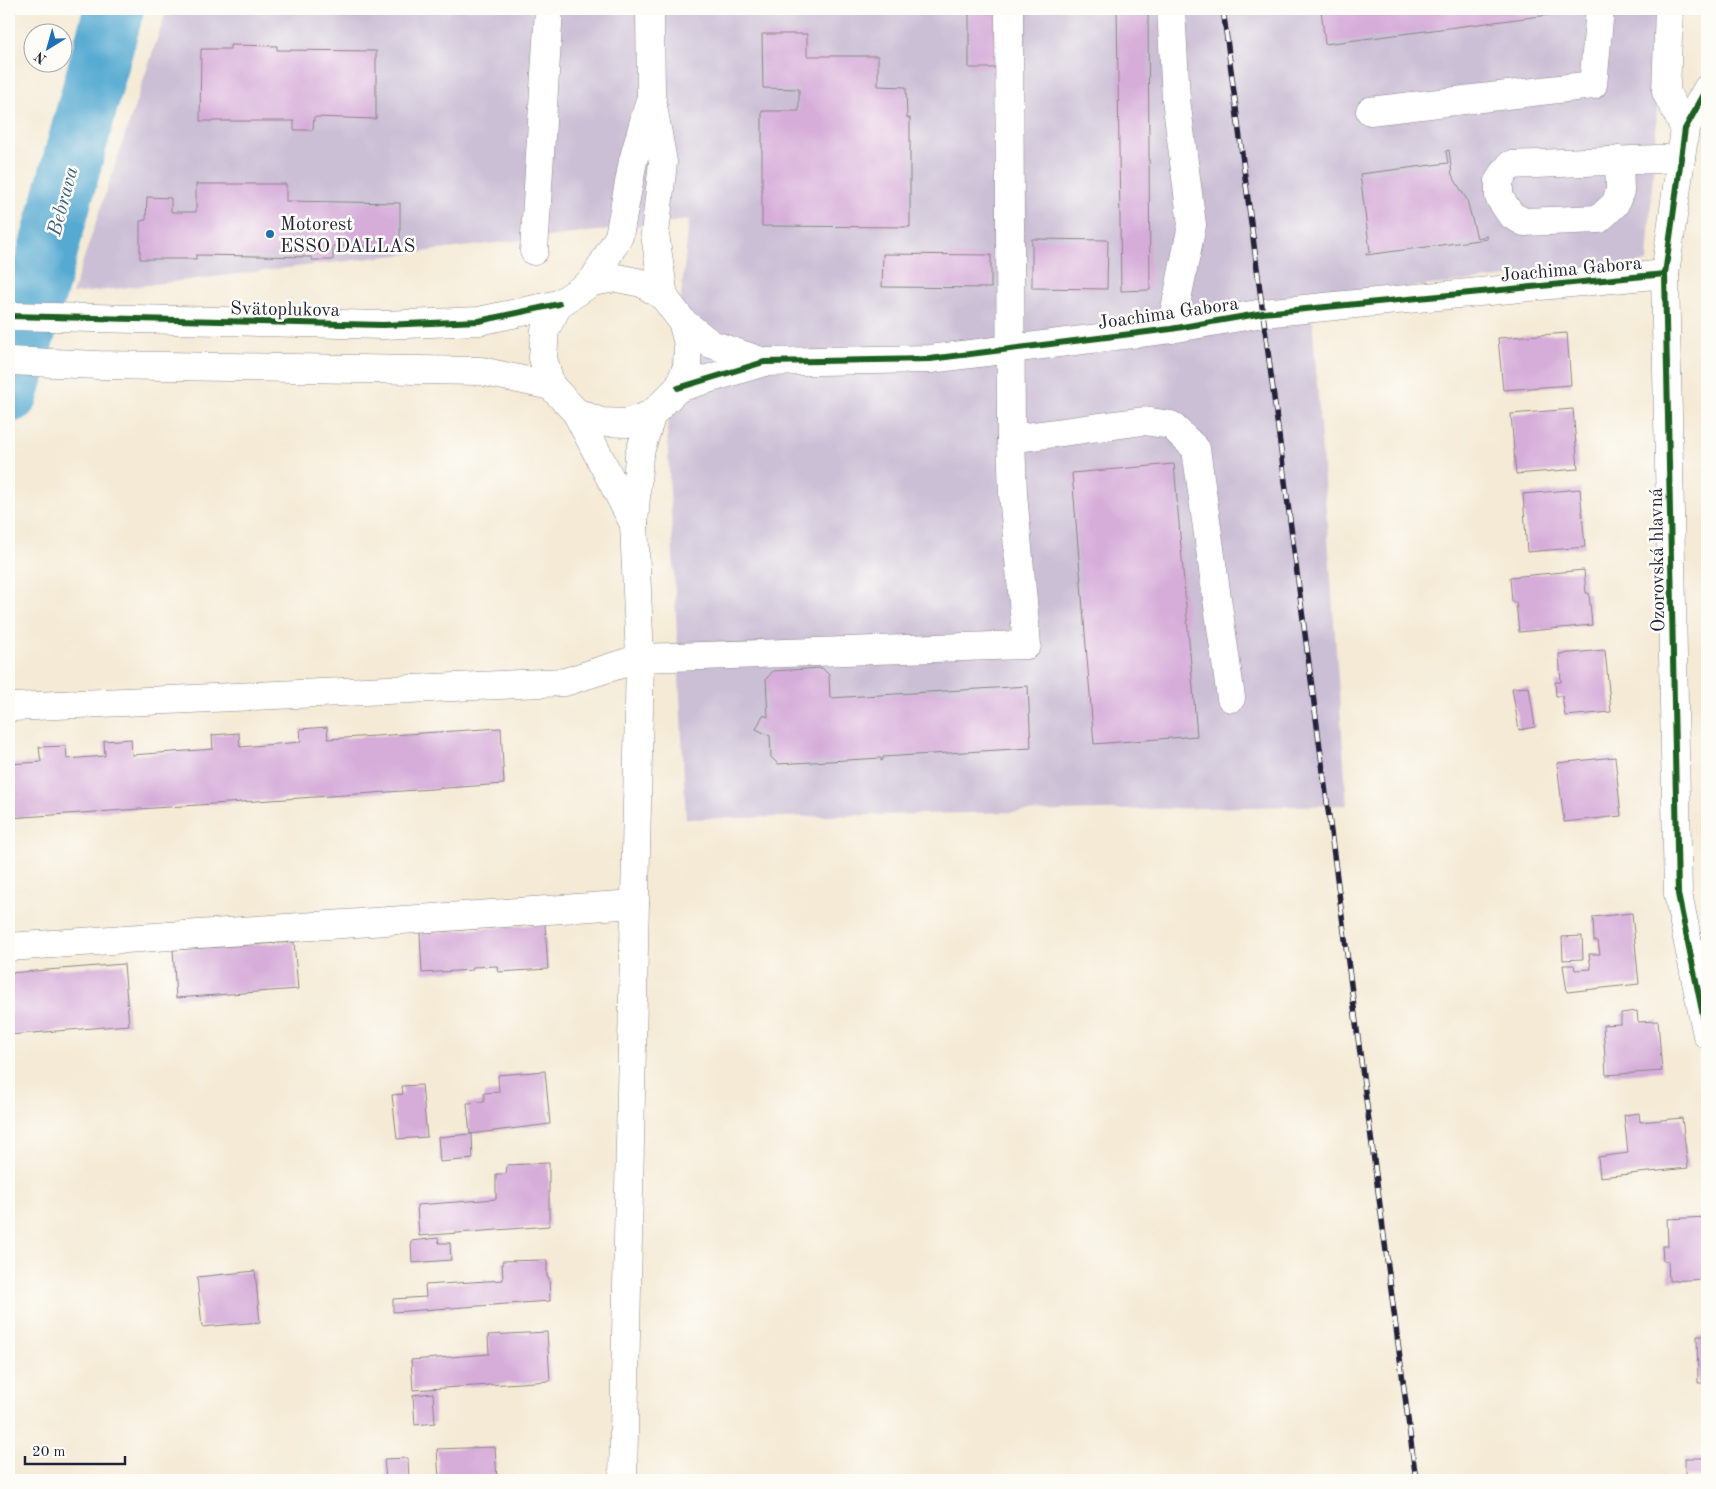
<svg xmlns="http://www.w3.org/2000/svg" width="1716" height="1489" font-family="'Old Standard TT',serif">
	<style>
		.industrial { fill: #cbbfd5 }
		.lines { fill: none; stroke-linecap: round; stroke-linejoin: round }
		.river { stroke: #56aad2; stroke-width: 60 }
		.building { fill: #d6add9 }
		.minor-casing { stroke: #8b8688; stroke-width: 29 }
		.major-casing { stroke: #8b8688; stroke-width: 29 }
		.minor { stroke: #fff; stroke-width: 28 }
		.major { stroke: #fff; stroke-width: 28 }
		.rail-casing { stroke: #22223b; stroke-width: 5.5 }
		.rail { stroke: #fdfcf7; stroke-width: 4; stroke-dasharray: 11; stroke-linecap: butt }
		.cycleway-casing { stroke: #fdfcf7; stroke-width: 9 }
		.cycleway { stroke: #1b5e20; stroke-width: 6 }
		.poi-dot { fill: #1f6fb2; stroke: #fdfcf7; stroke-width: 2 }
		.labels { text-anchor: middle; stroke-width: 5; stroke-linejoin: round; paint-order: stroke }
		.poi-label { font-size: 19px; fill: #22223b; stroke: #fdfcf7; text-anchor: start }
		.street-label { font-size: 19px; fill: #22223b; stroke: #fdfcf7 }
		.water-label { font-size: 20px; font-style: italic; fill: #395f7f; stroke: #fdfcf7 }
	</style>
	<rect width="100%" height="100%" fill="#fdfcf7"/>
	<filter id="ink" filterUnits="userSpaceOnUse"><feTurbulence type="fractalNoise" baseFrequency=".02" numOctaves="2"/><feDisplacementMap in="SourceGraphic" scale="10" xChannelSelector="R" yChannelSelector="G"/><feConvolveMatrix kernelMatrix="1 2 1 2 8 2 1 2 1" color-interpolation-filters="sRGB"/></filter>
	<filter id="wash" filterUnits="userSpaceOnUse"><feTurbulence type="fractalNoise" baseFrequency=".0096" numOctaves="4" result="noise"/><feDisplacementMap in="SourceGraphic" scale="20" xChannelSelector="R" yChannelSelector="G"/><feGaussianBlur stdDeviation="1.12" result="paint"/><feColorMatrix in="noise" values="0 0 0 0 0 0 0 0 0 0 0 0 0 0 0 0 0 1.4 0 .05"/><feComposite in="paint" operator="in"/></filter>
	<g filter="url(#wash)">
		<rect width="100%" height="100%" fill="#f4ead5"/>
		<path class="industrial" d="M167,9H1664L1647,262L1311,298L1347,805L686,819L667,432L689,220L72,294Z"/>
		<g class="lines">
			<path class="river" d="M9,393L114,9"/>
		</g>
		<g id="blocks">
			<g class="building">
				<rect x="969" y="9" width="28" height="59"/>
				<path d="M1117,9H1148L1150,290L1121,291Z"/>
				<path d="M1321,9H1579V11L1325,44Z"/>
				<path d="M762,34H807V56H878V86L906,87L907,118H910V227L762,226V111H799V89L763,88Z"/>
				<path d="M230,45L277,46V50L376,51V119L314,117L313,130H294V121H200L201,49H230Z"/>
				<path d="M1449,150L1452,175L1467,200L1477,238L1487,236V239L1366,255V253L1370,252L1360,174L1448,163L1446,151Z"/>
				<path d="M196,184H286V201L400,203V247L333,246V260H312V257L196,255V259H140V221L146,220L147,197L171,198V212H196Z"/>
				<path d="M1032,239L1108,240L1107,289L1032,288Z"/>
				<path d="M883,254L991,255V288L882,287Z"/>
				<path d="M1567,333L1571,385L1503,390L1498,338Z"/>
				<path d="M1573,409L1578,469L1516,474L1511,414Z"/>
				<path d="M1174,464L1197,736L1094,744L1072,473Z"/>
				<path d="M1580,489L1585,547L1527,552L1523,494Z"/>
				<path d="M1584,570L1586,593H1589L1592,625L1519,632L1516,602H1512L1510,577Z"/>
				<path d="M1605,650L1611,712L1565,716L1562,696H1556L1555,682H1561L1559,654Z"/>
				<path d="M822,668L829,675L830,698L1028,686L1031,748L883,757V760L881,761V758L778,764L771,757L770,736L756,729L763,715L768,717L766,679L773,671Z"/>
				<path d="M1529,687L1535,727L1519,730L1512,688Z"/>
				<path d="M327,727L328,739L501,728L504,784L9,818V764L41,762L39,747L66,746L67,759L105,756L104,741L131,739L132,755L213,749L212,735L239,733L240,747L301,742L300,729Z"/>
				<path d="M1615,757L1621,816L1564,822L1557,763Z"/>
				<path d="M1632,913L1639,984L1567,992L1563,965H1574L1575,970L1591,969L1589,954H1600L1598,941H1594L1593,917Z"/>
				<path d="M545,924L548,969L498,972L497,966L472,967L473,970L422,973L420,933Z"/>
				<path d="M1582,936L1583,959L1563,960L1562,937Z"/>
				<path d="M294,942L298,989L176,998L173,950Z"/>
				<path d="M124,964L129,1025L9,1035V973Z"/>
				<path d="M1637,1011L1638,1022L1658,1021L1662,1071L1606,1075L1603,1025L1621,1024V1013Z"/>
				<path d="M545,1071L550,1124L470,1134H472L473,1159L440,1162L438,1137L470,1134L467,1103L484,1102V1093L499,1092L498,1075Z"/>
				<path d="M422,1085L427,1137L397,1139L392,1095L403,1094L402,1086Z"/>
				<path d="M1639,1113L1640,1122L1682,1118L1688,1168L1600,1177L1598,1157L1628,1153L1624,1115Z"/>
				<path d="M549,1163V1226L419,1236L417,1205L496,1199V1174H506L507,1165Z"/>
				<path d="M1707,1217V1279L1669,1281L1668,1261H1663L1662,1246H1668L1667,1219Z"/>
				<path d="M438,1238L439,1243H450L451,1260L412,1263L411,1241Z"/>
				<path d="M547,1260V1277H549L550,1301L393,1312V1299L426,1297L425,1285L503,1280L502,1261Z"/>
				<path d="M255,1271L260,1322L202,1327L197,1277Z"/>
				<path d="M547,1332L550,1381L413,1390L411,1360L489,1354L488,1335Z"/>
				<path d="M1697,1336H1707V1383H1698Z"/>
				<path d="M433,1393L435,1423L415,1425L413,1395Z"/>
				<path d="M495,1447L497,1480H439L437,1449Z"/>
				<path d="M408,1458L409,1480H386L384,1459Z"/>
				<rect x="1685" y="1458" width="22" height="19"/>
			</g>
		</g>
	</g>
	<g filter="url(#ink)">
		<use href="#blocks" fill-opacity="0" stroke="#8b8688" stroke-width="1"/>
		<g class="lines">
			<g class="minor-casing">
				<g id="minor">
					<path d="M1669,9L1666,92L1685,129"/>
					<path d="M1707,89L1685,129L1665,274L1678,894L1707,1035"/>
					<path d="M1370,111L1593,85L1600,9"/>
					<path d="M1619,160L1620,191L1615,204L1599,219L1524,222L1511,215L1499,197V180L1510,165L1681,158"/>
					<path d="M534,251L549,9"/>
					<path d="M9,316L383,325L479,321L559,304"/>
					<path d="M682,321L711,344L764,362"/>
					<path d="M1171,329L1192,225L1176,99L1171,9"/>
					<path d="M9,361L98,365L481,371L551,386"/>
					<path d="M678,388L764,362L930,359L1171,329L1263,313L1665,274"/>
					<path d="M1011,439L1144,421L1171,425L1196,449L1231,698"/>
					<path d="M13,707L565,682L640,658L1027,645L1013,494L1011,439L1009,9"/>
					<path d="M9,947L635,904"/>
				</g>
			</g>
			<g class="major-casing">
				<g id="major">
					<path d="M650,9L651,95L663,162L655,234L664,297"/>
					<path d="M592,282L619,236L633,161L649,103"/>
					<path d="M576,412L634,524"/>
					<path d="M623,1480L640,658L634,524L639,455L652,414L678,388L687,367L688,344L682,321L664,297L642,283L617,278L592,282L559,304L545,330L543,358L551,386L576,412L601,422L627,423L652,414"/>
				</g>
			</g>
			<use href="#minor" class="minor"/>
			<use href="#major" class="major"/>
			<g class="rail-casing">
				<path id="rail" d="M1223,9L1416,1480"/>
			</g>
			<use href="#rail" class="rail"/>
			<g class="cycleway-casing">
				<g id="cycleway">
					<path d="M1707,89L1685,129L1665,274L1678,894L1707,1035"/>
					<path d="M9,316L383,325L479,321L559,304"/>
					<path d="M678,388L764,362L930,359L1171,329L1263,313L1665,274"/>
				</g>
			</g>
			<use href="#cycleway" class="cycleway"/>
		</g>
	</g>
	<circle class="poi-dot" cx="270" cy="234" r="5"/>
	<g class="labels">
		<g class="poi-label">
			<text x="280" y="230">Motorest<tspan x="280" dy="22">ESSO DALLAS</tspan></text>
		</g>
		<g class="street-label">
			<text transform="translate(1571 268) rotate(-5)" y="7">Joachima Gabora</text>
			<text transform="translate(285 308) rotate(1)" y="7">Svätoplukova</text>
			<text transform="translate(1168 312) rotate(-8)" y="7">Joachima Gabora</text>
			<text transform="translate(1656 560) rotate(-91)" y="7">Ozorovská hlavná</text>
		</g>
		<g class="water-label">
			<text transform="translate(62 201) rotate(-75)" y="7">Bebrava</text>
		</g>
	</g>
	<rect width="1716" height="1489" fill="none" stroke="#fdfcf7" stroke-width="30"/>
	<g transform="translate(48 48) rotate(217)"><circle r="24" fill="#fdfcf7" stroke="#a5a5ac"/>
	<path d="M0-4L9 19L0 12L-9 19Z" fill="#1f6fb2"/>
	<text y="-8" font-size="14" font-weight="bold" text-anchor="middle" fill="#22223b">N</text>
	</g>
	<path d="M25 1456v8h100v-8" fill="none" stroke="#22223b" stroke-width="2.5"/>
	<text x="32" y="1456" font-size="15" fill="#22223b" stroke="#fdfcf7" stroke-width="4" paint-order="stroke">20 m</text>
</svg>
